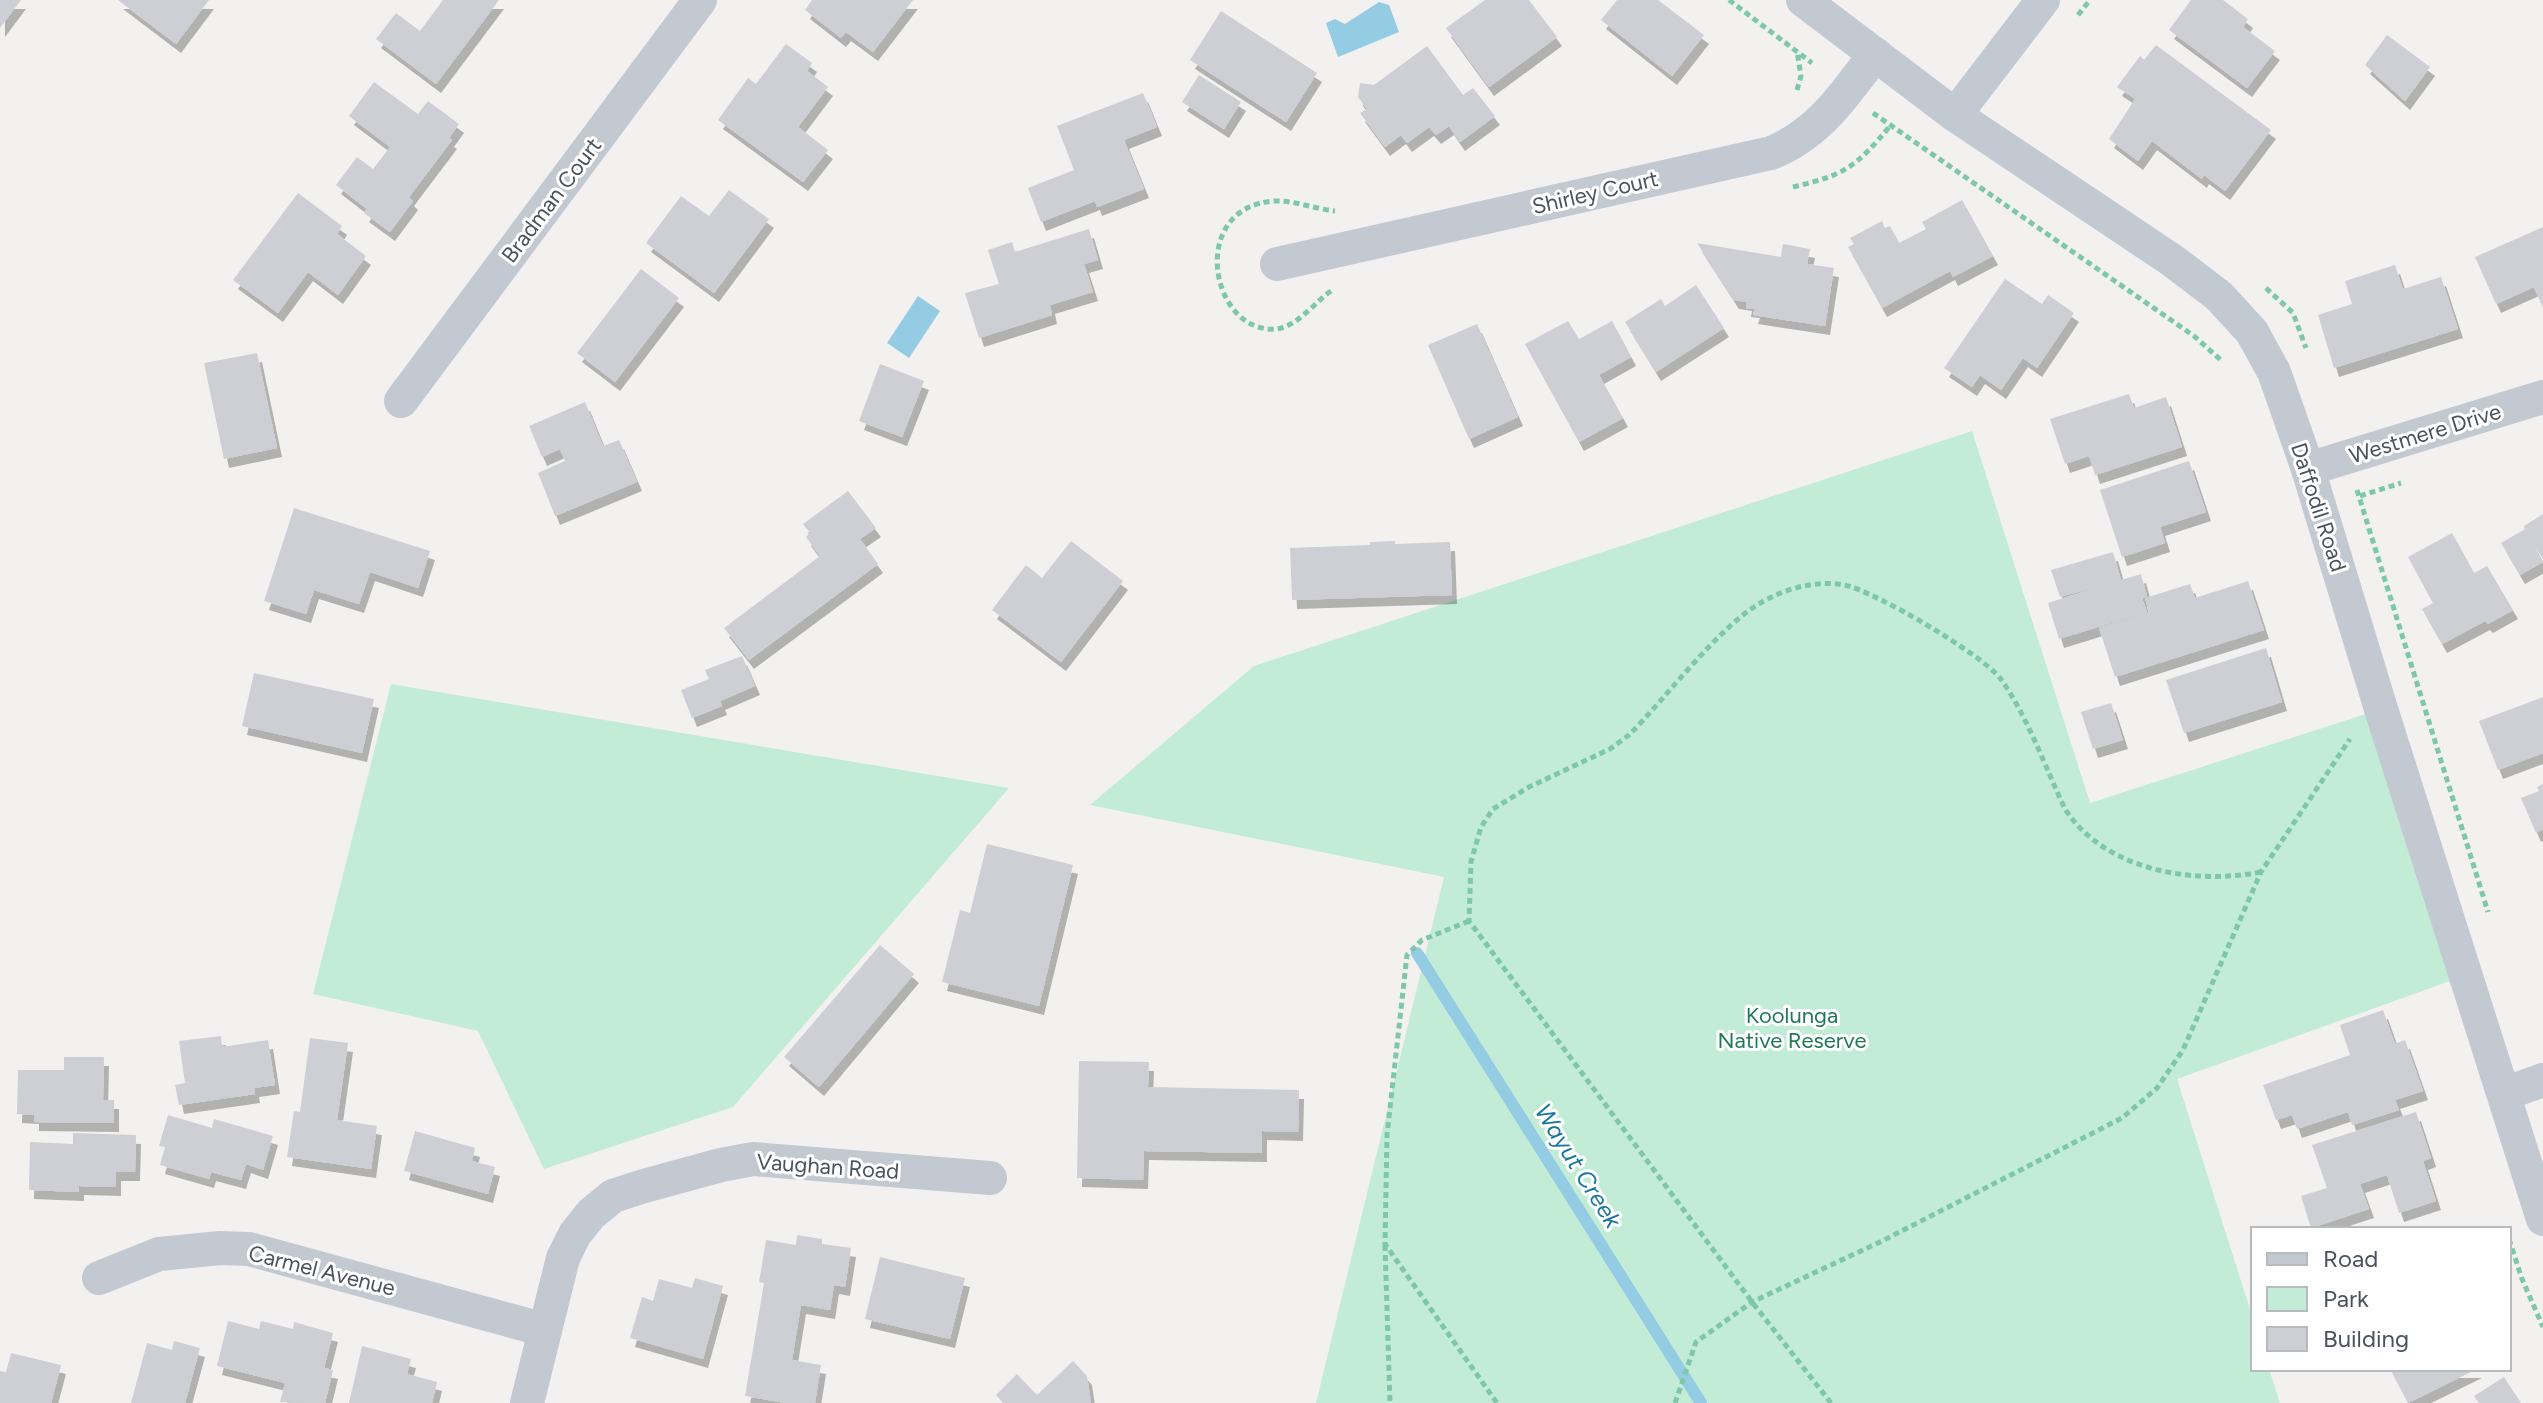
<svg xmlns="http://www.w3.org/2000/svg" width="2543" height="1403" font-family="Figtree,sans-serif">
	<style>
		.green { fill: #c3ecd7 }
		.water { fill: #94cce4 }
		.lines { fill: none; stroke-linecap: round; stroke-linejoin: round }
		.stream { stroke: #94cce4; stroke-width: 12 }
		.building { fill: #cecfd4; filter: url(#shadow) }
		.path { stroke: #7ec7aa; stroke-width: 5; stroke-dasharray: 6 4; stroke-linecap: butt }
		.street { stroke: #c2c9d1; stroke-width: 34 }
		.labels { text-anchor: middle; stroke-width: 6; stroke-linejoin: round; paint-order: stroke }
		.street-label { font-size: 22px; fill: #4a525c; stroke: #fff }
		.park-label { font-size: 22px; fill: #207855; stroke: #fff }
		.water-label { font-size: 24px; font-style: italic; fill: #19769f; stroke: #fff }
	</style>
	<defs>
		<filter id="shadow"><feDropShadow dx="5" dy="9" stdDeviation="0" flood-color="#0004"/></filter>
	</defs>
	<rect width="100%" height="100%" fill="#f2f1f0"/>
	<g class="green">
		<path d="M1972,431L2090,803L2381,709L2467,975L2177,1079L2253,1319V1369H2269L2280,1403H1316L1444,877L1090,805L1254,666Z"/>
		<path d="M391,684L1009,788L733,1107L544,1169L478,1031L313,994Z"/>
	</g>
	<g class="water">
		<path d="M1379,2L1389,5L1399,32L1338,57L1326,23L1335,19L1345,24Z"/>
		<path d="M918,296L940,311L909,358L887,343Z"/>
	</g>
	<g class="lines">
		<path class="stream" d="M1417,953L1701,1403"/>
	</g>
	<g class="building">
		<path d="M0,0H21L0,28Z"/>
		<path d="M118,0H209L176,44Z"/>
		<path d="M443,0H499L436,84L376,39L396,13L420,31Z"/>
		<path d="M812,0H913L873,52L846,32L841,38L805,10Z"/>
		<path d="M1485,0H1529L1557,37L1489,87L1446,28Z"/>
		<path d="M1617,0H1658L1704,35L1672,76L1601,20Z"/>
		<path d="M2191,0H2223L2248,19L2243,27L2275,51L2247,88L2169,30Z"/>
		<path d="M1221,11L1317,73L1286,122L1190,60Z"/>
		<path d="M2387,35L2430,67L2405,101L2365,65Z"/>
		<path d="M786,44L812,63L807,71L828,87L798,127L828,150L803,182L718,120L748,78L756,84Z"/>
		<path d="M2156,45L2271,130L2225,191L2204,175L2202,179L2152,141L2138,161L2109,139L2135,99L2117,87L2140,56L2144,60Z"/>
		<path d="M1427,46L1463,95L1473,88L1495,116L1460,142L1449,126L1436,135L1429,127L1407,143L1401,135L1385,147L1360,113L1367,109L1358,97L1360,83L1374,85Z"/>
		<path d="M1199,75L1241,102L1224,129L1182,102Z"/>
		<path d="M374,82L418,114L428,101L459,124L449,138L452,140L409,197L413,201L390,232L364,213L367,209L336,185L357,157L373,169L390,147L349,116Z"/>
		<path d="M1143,93L1157,127L1124,140L1144,189L1097,207L1095,201L1041,222L1028,188L1074,170L1057,126Z"/>
		<path d="M729,190L769,219L714,293L646,243L681,196L709,216Z"/>
		<path d="M298,193L342,226L337,234L366,256L338,295L308,272L278,313L233,280Z"/>
		<path d="M1962,200L1993,256L1953,277L1950,271L1882,308L1848,247L1854,244L1850,238L1882,221L1885,228L1890,226L1899,243L1926,229L1922,222Z"/>
		<path d="M2543,227V308L2534,287L2496,304L2475,257Z"/>
		<path d="M1089,229L1098,260L1084,264L1093,292L1050,305L1052,315L979,338L965,293L999,284L988,250L1012,242L1015,252Z"/>
		<path d="M1697,243L1781,257L1783,244L1810,249L1807,264L1834,268L1825,326L1753,315L1755,309L1746,308L1747,302L1734,300Z"/>
		<path d="M2395,265L2403,289L2441,277L2458,329L2334,368L2318,315L2352,304L2345,281Z"/>
		<path d="M641,269L679,298L615,382L577,353Z"/>
		<path d="M2005,279L2042,304L2048,295L2074,313L2037,368L2023,358L2001,390L1980,375L1972,387L1944,368Z"/>
		<path d="M1696,285L1724,328L1656,372L1625,322L1661,299L1665,306Z"/>
		<path d="M1568,321L1579,339L1612,321L1631,357L1599,375L1623,418L1579,442L1525,344Z"/>
		<path d="M1477,324L1518,417L1469,439L1428,345Z"/>
		<path d="M257,353L277,448L224,459L204,363Z"/>
		<path d="M880,364L924,381L902,437L859,421Z"/>
		<path d="M2129,394L2134,408L2166,397L2182,447L2095,475L2089,456L2065,464L2050,419Z"/>
		<path d="M585,402L603,446L619,440L637,482L555,516L538,473L565,461L560,449L542,457L529,426Z"/>
		<path d="M2189,461L2206,512L2160,527L2165,543L2122,557L2100,490Z"/>
		<path d="M848,491L876,528L860,539L878,564L749,660L724,628L820,556L806,537L810,533L803,524Z"/>
		<path d="M294,508L430,551L418,588L370,572L359,604L314,590L306,614L264,601Z"/>
		<path d="M2543,514V558L2528,534L2543,562L2520,575L2501,543L2525,529L2524,526Z"/>
		<path d="M2452,533L2474,573L2487,566L2513,610L2488,624L2485,621L2442,644L2422,609L2433,603L2408,557Z"/>
		<path d="M1071,541L1123,581L1061,662L992,610L1026,565L1042,578Z"/>
		<path d="M1395,541V544L1450,542L1452,595L1292,600L1290,548L1370,545V542Z"/>
		<path d="M2113,552L2121,580L2141,574L2147,596L2142,598L2147,612L2059,639L2048,603L2111,583L2060,597L2051,570Z"/>
		<path d="M2248,581L2264,630L2115,677L2099,628L2149,612L2145,598L2190,584L2195,598Z"/>
		<path d="M2266,648L2282,702L2184,733L2166,680Z"/>
		<path d="M742,656L755,686L720,701L722,706L692,718L681,690L709,679L705,670Z"/>
		<path d="M254,673L374,699L362,753L242,726Z"/>
		<path d="M2543,697V753L2498,770L2479,721Z"/>
		<path d="M2111,703L2123,740L2093,749L2081,712Z"/>
		<path d="M2543,784V829L2536,833L2521,798L2539,791L2537,787Z"/>
		<path d="M987,844L1073,865L1039,1006L942,982L960,910L970,913Z"/>
		<path d="M880,945L914,974L819,1087L784,1057Z"/>
		<path d="M2383,1010L2395,1044L2405,1040L2423,1091L2395,1100L2399,1110L2352,1125L2348,1112L2297,1129L2292,1115L2276,1120L2263,1085L2350,1055L2340,1025Z"/>
		<path d="M221,1036L222,1047L268,1040L275,1085L254,1088L255,1094L179,1105L175,1085L185,1083L179,1041Z"/>
		<path d="M310,1038L348,1043L337,1120L377,1126L371,1169L287,1157L294,1111L300,1112Z"/>
		<path d="M64,1057H104L103,1100H114V1123L34,1122V1115L17,1114L18,1070H64Z"/>
		<path d="M1079,1061L1149,1062L1148,1087L1299,1090L1298,1132L1262,1131V1153L1144,1151L1143,1180L1077,1178Z"/>
		<path d="M2416,1112L2431,1158L2423,1161L2436,1201L2399,1213L2387,1175L2360,1184L2369,1209L2311,1228L2301,1196L2327,1188L2312,1145Z"/>
		<path d="M168,1115L212,1128L214,1119L273,1136L263,1170L246,1164L241,1180L211,1172L209,1179L160,1165L165,1147L159,1146Z"/>
		<path d="M415,1131L475,1148L472,1161L495,1167L488,1194L404,1171Z"/>
		<path d="M73,1133L136,1135L135,1172H116V1187L79,1186V1192L29,1190L30,1142L73,1144Z"/>
		<path d="M797,1235L822,1239V1244L851,1248L845,1287L834,1285L830,1310L801,1305L792,1360L821,1365L815,1403H786L745,1396L764,1283L759,1282L766,1240L796,1245Z"/>
		<path d="M880,1257L965,1278L950,1339L865,1319Z"/>
		<path d="M695,1278L723,1286L703,1359L630,1338L642,1297L653,1301L659,1279L692,1288Z"/>
		<path d="M228,1321L259,1329L261,1321L293,1329L294,1322L333,1333L324,1368L333,1370L325,1403L280,1402L285,1383L217,1366Z"/>
		<path d="M174,1341L200,1348L185,1403H131L147,1343L172,1350Z"/>
		<path d="M362,1346L411,1359L407,1374L437,1382L432,1403H349Z"/>
		<path d="M11,1353L61,1365L51,1403H0V1371L6,1372Z"/>
		<path d="M1073,1361L1087,1376L1091,1403H1003L996,1395L1017,1374L1037,1395Z"/>
		<path d="M2390,1369H2477L2408,1403Z"/>
		<path d="M2504,1377L2521,1403H2479L2474,1396Z"/>
	</g>
	<g class="lines">
		<g class="path">
			<path d="M1729,0L1812,63"/>
			<path d="M2078,15L2090,0"/>
			<path d="M1797,90L1801,76L1797,51"/>
			<path d="M1873,113L2194,336L2223,362"/>
			<path d="M1793,187C1845,175 1856,167 1890,126"/>
			<path d="M2266,288L2293,313L2306,348"/>
			<path d="M1331,291C1315,302 1297,327 1276,329C1210,334 1187,207 1274,201C1293,200 1315,209 1335,211"/>
			<path d="M2357,490L2488,912"/>
			<path d="M2360,496L2401,483"/>
			<path d="M1469,921L1422,940L1407,955L1387,1135L1385,1244L1497,1403"/>
			<path d="M2509,1239L2522,1279L2543,1327"/>
			<path d="M1385,1245L1390,1403"/>
			<path d="M1675,1403L1696,1342L1752,1302L1882,1241L2122,1118L2157,1088L2183,1050L2261,872L2350,739"/>
			<path d="M1831,1403L1752,1302L1469,921L1471,862L1481,827L1493,809L1529,787L1610,749L1629,735C1667,697 1718,627 1762,602C1787,588 1816,580 1844,585C1875,591 1981,654 2000,678C2026,713 2046,769 2065,809C2105,871 2194,885 2261,872"/>
		</g>
		<g class="street">
			<path d="M1803,0L1955,115L2173,261L2219,296L2252,332L2274,372L2308,469L2381,709L2543,1219"/>
			<path d="M1955,115L2043,0"/>
			<path d="M1277,264L1771,153C1819,134 1845,94 1875,54"/>
			<path d="M401,401L700,0"/>
			<path d="M2308,469L2543,397"/>
			<path d="M2504,1094L2543,1080"/>
			<path d="M99,1278L159,1254L220,1248L249,1249L545,1330"/>
			<path d="M527,1403L563,1258L575,1234L591,1214L613,1196L644,1186L721,1165L753,1159L990,1178"/>
		</g>
	</g>
	<g class="labels">
		<g class="street-label">
			<text transform="translate(1595 192) rotate(-13)" y="8">Shirley Court</text>
			<text transform="translate(551 200) rotate(-53)" y="8">Bradman Court</text>
			<text transform="translate(2425 433) rotate(-17)" y="8">Westmere Drive</text>
			<text transform="translate(2319 507) rotate(72)" y="8">Daffodil Road</text>
			<text transform="translate(828 1166) rotate(4)" y="8">Vaughan Road</text>
			<text transform="translate(322 1270) rotate(14)" y="8">Carmel Avenue</text>
		</g>
		<g class="park-label">
			<text x="1792" y="1023">Koolunga<tspan x="1792" dy="25">Native Reserve</tspan></text>
		</g>
		<g class="water-label">
			<text transform="translate(1578 1166) rotate(58)" y="8">Wayut Creek</text>
		</g>
	</g>
	<rect x="2251" y="1227" width="260" height="144" fill="#ffffff" stroke="#b7babe" stroke-width="2"/>
	<rect x="2267" y="1253" width="40" height="12" fill="#c2c9d1" stroke="#b7babe" stroke-width="2"/>
	<text x="2323" y="1267" font-size="24" fill="#4a525c">Road</text>
	<rect x="2267" y="1287" width="40" height="24" fill="#c3ecd7" stroke="#b7babe" stroke-width="2"/>
	<text x="2323" y="1307" font-size="24" fill="#4a525c">Park</text>
	<rect x="2267" y="1327" width="40" height="24" fill="#cecfd4" stroke="#b7babe" stroke-width="2"/>
	<text x="2323" y="1347" font-size="24" fill="#4a525c">Building</text>
</svg>
